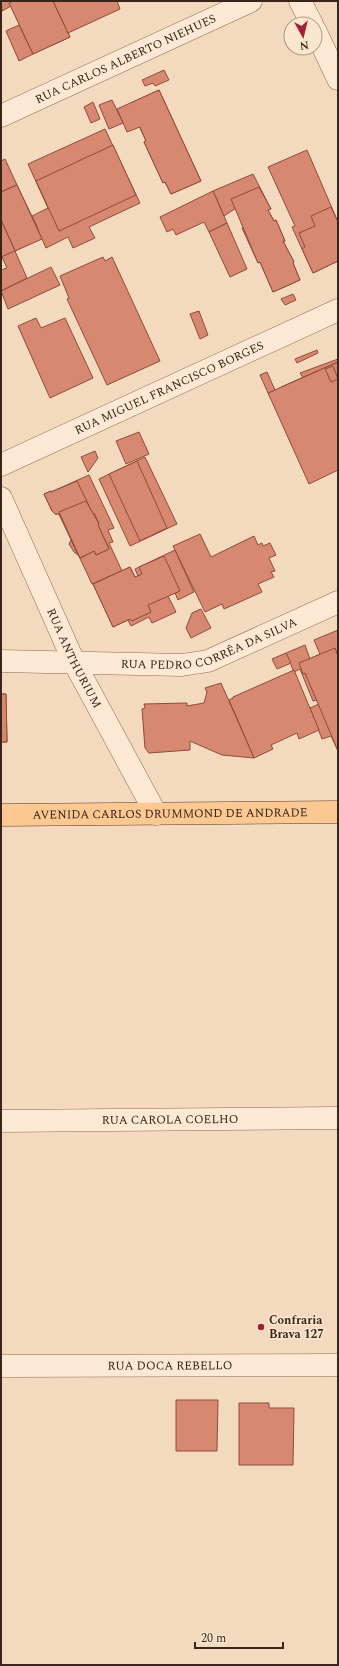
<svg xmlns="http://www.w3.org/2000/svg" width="339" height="1666" font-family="Spectral,serif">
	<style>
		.building { fill: #d68870; stroke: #904b38 }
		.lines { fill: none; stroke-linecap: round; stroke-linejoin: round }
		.minor-casing { stroke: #8e6955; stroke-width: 23 }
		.major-casing { stroke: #5b382a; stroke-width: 23 }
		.minor { stroke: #fde9d3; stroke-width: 22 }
		.major { stroke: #fbc891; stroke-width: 22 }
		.poi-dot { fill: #a41e36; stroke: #f9e6cf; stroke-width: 1.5 }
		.labels { text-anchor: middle; stroke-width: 3; stroke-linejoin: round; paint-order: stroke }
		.street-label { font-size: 12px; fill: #3b251b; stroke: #f9e6cf }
		.poi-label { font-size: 12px; font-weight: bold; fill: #3b251b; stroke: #f9e6cf; text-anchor: start }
	</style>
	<rect width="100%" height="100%" fill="#f3dabe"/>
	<g class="building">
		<path d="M1,1H53L70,37L33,54L11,6L2,11Z"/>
		<path d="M13,1H53L70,37L33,54L9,3Z"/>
		<path d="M53,1H117L120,9L68,33Z"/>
		<path d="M19,25L33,54L19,61L6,31Z"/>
		<path d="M164,70L169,80L155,86L153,83L145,86L142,80Z"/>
		<path d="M159,90L201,181L171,194L165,182L163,183L144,142L146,141L129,104Z"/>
		<path d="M159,90L201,181L171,194L165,182L163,183L144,142L146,141L140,127L127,132L117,109Z"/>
		<path d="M112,100L123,123L109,129L99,105Z"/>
		<path d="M93,102L100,119L91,123L84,107Z"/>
		<path d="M105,129L140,203L89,227L95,238L73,248L68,237L46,248L32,216L48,208L28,164Z"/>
		<path d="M113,145L136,195L59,231L36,181Z"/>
		<path d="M307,150L338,222V261L313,273L292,227L295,226L268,167Z"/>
		<path d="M5,159L17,185L1,192V161Z"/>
		<path d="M253,174L271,209L268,210L274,221L276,220L285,241H283L294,262L293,263L300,280L273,292L260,262L258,263L242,228L244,227L236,208L224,216L213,191Z"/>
		<path d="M17,185L38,229L25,235L29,244L15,251L1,220V192Z"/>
		<path d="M17,185L42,239L15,251L1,220V192Z"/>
		<path d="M259,187L271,209L268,210L274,221L276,220L285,241H283L294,262L293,263L300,280L273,292L260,262L258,263L231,199Z"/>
		<path d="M213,191L227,223L209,232L204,222L176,235L173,229L167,232L160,217Z"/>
		<path d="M331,207L338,222V261L313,273L302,249L305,247L299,233L315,226L311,216Z"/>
		<path d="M1,220L27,278L1,291V270L7,268L2,257L1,258Z"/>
		<path d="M1,220L15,251L1,257Z"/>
		<path d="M227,223L247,269L230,277L209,232Z"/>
		<path d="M103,257L105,261L112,257L160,361L107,385L67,299L69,298L60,276Z"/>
		<path d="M51,267L60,285L8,309L1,291Z"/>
		<path d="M293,294L296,300L285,305L281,299Z"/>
		<path d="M199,311L208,335L200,339L190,314Z"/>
		<path d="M36,318L41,328L65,318L93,378L50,398L18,326Z"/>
		<path d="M317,350L318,353L297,363L295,359Z"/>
		<path d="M338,359V362L303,378L300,373Z"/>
		<path d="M338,362V454L318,463L292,406L290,407L281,387Z"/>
		<path d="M338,362V470L309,484L268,393Z"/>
		<path d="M333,366L338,379L331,382L325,369Z"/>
		<path d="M267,372L275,390L268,393L260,375Z"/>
		<path d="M139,432L149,454L126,464L116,441Z"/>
		<path d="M95,451L98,458L88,472L81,457Z"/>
		<path d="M145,457L177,524L130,546L99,479Z"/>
		<path d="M137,461L167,528L140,541L109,474Z"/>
		<path d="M89,475L114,528L108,530L113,542L109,543L122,571L92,584L59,514H55L52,511L44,494L51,491V492Z"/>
		<path d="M77,481L93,514L94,513L99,524L98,525L109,549L96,555L94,551L80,558L59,514H55L52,511L44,494L51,491V492Z"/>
		<path d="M86,501L99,524L98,525L109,549L96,555L94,551L80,558L59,512Z"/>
		<path d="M200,534L211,557L254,536L258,545L262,543L263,546L270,543L276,555L269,558L275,571L271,572L274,577L258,584L262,592L224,609L222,604L205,612L173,546Z"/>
		<path d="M71,540L78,555L74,552L69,544Z"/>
		<path d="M175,550L194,592L178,600L175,593L168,596L176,612L152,623L149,617L131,626L128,620L113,627L93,584L130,567L135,577L138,576L135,569Z"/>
		<path d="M164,556L180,591L148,605L151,612L132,621L130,619L113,627L93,584L130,567L135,577L142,574L139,567Z"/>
		<path d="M201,609L211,628L191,638L186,628L192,613Z"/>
		<path d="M338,630V751L331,736L322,739L310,708L319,704L317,700L313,701L300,669L294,672L286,653L305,645L310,659L320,654L314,640Z"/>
		<path d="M335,648L338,656V751L305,673L303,674L299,663Z"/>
		<path d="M286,653L291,663L277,669L272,659Z"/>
		<path d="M294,670L319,730L299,739L297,733L271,745L273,749L254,758L229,700L233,698V697Z"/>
		<path d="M221,683L254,758L222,755L190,741V750L149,753L145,748L142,709L145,708L144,704L187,703V706L204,703L207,692L205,688Z"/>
		<path d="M1,694H6L7,742H1Z"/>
		<path d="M1,694H6L7,742H1Z"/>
		<path d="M176,1400H218L217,1451H176Z"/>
		<path d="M239,1403H269V1408H294L293,1465H239Z"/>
	</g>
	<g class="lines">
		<g class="minor-casing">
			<g id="minor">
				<path d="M300,1L312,24"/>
				<path d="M315,30L338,79"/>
				<path id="s1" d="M1,116L251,1"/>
				<path id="s2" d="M1,465L338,310"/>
				<path id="s3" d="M1,498L74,662L156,814"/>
				<path id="s4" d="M1,661L182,665L208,661L338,602"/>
				<path id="s5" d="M1,1121L338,1118"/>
				<path id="s6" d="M1,1366L338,1365"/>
			</g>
		</g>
		<g class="major-casing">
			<g id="major">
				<path id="s7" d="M1,815L338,812"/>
			</g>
		</g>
		<use href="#minor" class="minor"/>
		<use href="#major" class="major"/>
	</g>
	<circle class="poi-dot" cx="261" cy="1327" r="4"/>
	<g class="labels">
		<g class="street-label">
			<text dy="4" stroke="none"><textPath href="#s1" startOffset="137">RUA CARLOS ALBERTO NIEHUES</textPath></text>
			<text dy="4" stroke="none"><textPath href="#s2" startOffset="185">RUA MIGUEL FRANCISCO BORGES</textPath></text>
			<text dy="4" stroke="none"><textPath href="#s4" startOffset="212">RUA PEDRO CORRÊA DA SILVA</textPath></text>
			<text dy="4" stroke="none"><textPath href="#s3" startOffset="176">RUA ANTHURIUM</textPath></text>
			<text dy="4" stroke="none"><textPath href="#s7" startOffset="169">AVENIDA CARLOS DRUMMOND DE ANDRADE</textPath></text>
			<text dy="4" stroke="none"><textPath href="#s5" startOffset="169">RUA CAROLA COELHO</textPath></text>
			<text dy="4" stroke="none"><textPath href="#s6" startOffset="169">RUA DOCA REBELLO</textPath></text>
		</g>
		<g class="poi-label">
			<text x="269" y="1324">Confraria<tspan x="269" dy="14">Brava 127</tspan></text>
		</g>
	</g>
	<rect width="339" height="1666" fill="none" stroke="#3b251b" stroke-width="4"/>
	<g transform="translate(303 36) rotate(172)"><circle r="19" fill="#f9e6cf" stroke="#ad9987"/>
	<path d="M0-3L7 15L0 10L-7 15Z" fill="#a41e36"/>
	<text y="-6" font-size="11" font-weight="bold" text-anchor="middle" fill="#3b251b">N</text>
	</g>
	<path d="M195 1642v6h88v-6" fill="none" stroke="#3b251b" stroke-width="2"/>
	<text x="201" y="1642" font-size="12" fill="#3b251b" stroke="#f9e6cf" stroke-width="3" paint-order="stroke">20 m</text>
</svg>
